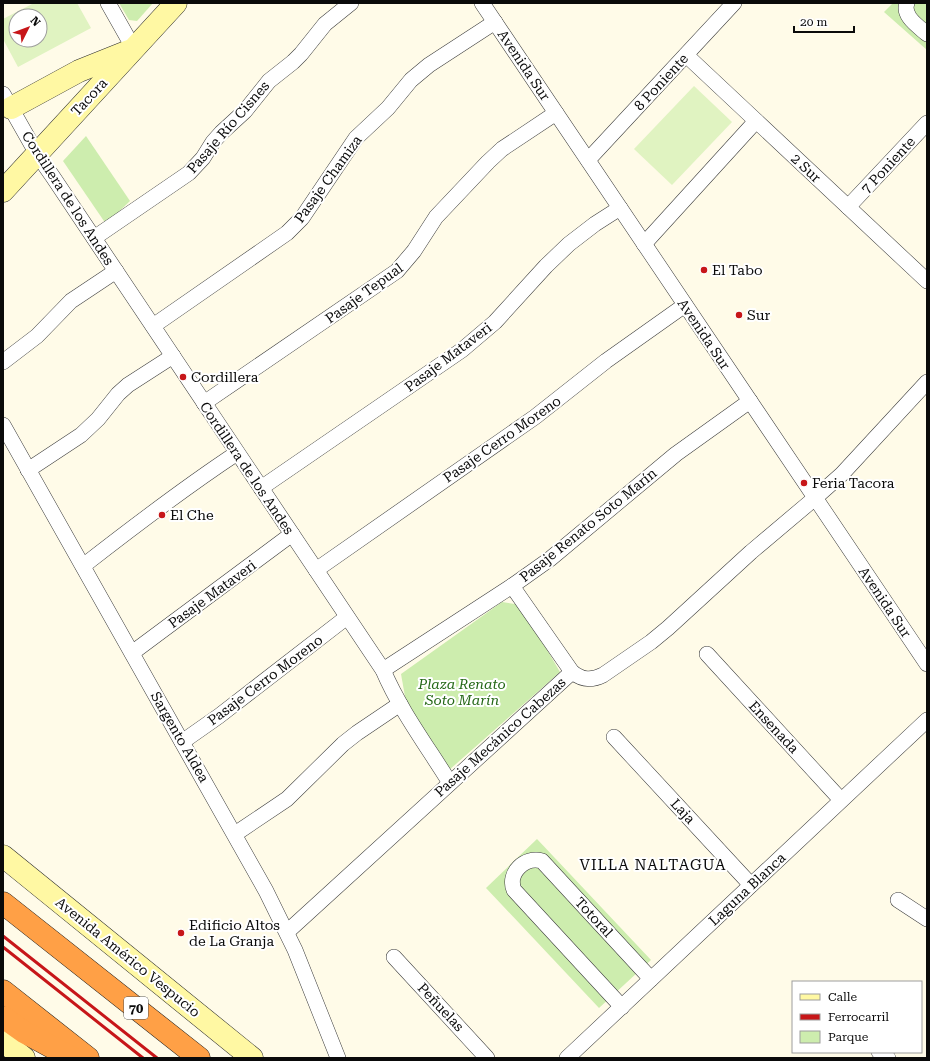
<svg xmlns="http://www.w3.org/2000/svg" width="930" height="1061" font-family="'Roboto Serif',serif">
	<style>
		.green { fill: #cdedae }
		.pitch { fill: #e0f3c1; fill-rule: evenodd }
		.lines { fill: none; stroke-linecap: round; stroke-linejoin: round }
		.street-casing { stroke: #3d3d3d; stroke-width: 16 }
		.secondary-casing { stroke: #2c2c2c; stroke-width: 23 }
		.highway-casing { stroke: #1b1b1b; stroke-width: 23 }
		.street { stroke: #fff; stroke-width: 15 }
		.secondary { stroke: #fff8a3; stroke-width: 22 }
		.highway { stroke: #ffa046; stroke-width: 22 }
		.rail { stroke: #c71619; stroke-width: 3 }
		.poi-dot { fill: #c71619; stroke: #fff; stroke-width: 1.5 }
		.labels { text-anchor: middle; stroke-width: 4; stroke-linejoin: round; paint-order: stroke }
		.shield { fill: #fff; stroke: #545454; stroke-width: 1 }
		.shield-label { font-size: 13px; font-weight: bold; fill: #0a0a0a }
		.street-label { font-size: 14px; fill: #0a0a0a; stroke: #fff }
		.poi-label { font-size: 14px; fill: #0a0a0a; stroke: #fff; text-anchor: start }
		.park-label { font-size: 14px; font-style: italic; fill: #246716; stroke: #fff }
		.neighbourhood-label { font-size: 15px; letter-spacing: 1px; fill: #0a0a0a; stroke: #fff }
	</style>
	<rect width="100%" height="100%" fill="#fffbe8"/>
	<g class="green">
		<path d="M119,3H153L137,21L129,20Z"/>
		<path d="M893,3H927V50L884,12Z"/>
		<path d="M86,136L130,201L106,224L63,161Z"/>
		<path d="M502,602L521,605L560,672L448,771L406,702L401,674Z"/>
		<path d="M537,839L651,960L599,1008L486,888Z"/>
	</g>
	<g class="pitch">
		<path d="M34,3H77L91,28L18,67L3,39V19ZM16,16H40V40H16Z"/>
		<path d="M694,86L732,122L672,185L634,149Z"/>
	</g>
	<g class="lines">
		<g class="street-casing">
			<g id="street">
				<path d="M108,3L134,49"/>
				<path d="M482,3L927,664"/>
				<path d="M907,3C902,16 918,26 927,34"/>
				<path d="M686,55L927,281"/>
				<path d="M3,94L37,154L53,177L383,670C400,710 427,746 450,783"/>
				<path d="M588,160L734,3"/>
				<path d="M848,207L927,123"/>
				<path d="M94,238L189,173L203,158L213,142L221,133L245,111L269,81L293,62L301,54L325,24L351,3"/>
				<path d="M644,244L756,121"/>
				<path d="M153,326L287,233L302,218L356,138L388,108L411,80L429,65L495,22"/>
				<path d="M3,362L37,336L71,301L116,271"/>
				<path d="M204,403L397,271L414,251L436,217L488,162L502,149L556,113"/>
				<path d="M3,425L266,891L295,950L338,1058"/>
				<path d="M28,470L81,435L98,419L118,394L128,385L173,356"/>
				<path d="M261,488L462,350L495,322L546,266L569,244L595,224L620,208"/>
				<path d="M83,566C133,527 184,488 237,453"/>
				<path d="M316,570L535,417L606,361L685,305"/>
				<path d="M512,586L572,672C582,680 591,681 603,675L651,642L668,628L751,552L815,498L842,474L927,382"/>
				<path d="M132,653L292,534"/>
				<path d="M707,654L841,800"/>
				<path d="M383,670L512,586L550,559L676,454L750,401"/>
				<path d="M614,737L751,885"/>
				<path d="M182,742L219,716L347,617"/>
				<path d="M235,834L287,799L343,744L357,733L400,704"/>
				<path d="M898,900L927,919"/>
				<path d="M287,932L572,672"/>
				<path d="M394,957L487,1058"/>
				<path d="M622,1007L514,890C507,873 525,856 542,861L651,979"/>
				<path d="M879,1052L888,1058"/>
				<path d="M567,1058L927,720"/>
			</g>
		</g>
		<g class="secondary-casing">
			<g id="secondary">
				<path d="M11,108L79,71L129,51"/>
				<path d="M3,191L176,3"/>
				<path d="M3,856L252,1058"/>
				<path d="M3,1041L24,1058"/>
			</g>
		</g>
		<g class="highway-casing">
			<g id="highway">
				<path d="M3,903L199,1058"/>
				<path d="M3,991L88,1058"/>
				<path d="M3,1017L24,1032L72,1058"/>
			</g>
		</g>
		<use href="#street" class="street"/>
		<use href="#secondary" class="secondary"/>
		<use href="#highway" class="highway"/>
		<g class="rail">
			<path d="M3,936L157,1058"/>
			<path d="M3,947L143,1058"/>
		</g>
	</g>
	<g class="poi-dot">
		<circle cx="704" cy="270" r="4"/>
		<circle cx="739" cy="315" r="4"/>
		<circle cx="183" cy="377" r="4"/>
		<circle cx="804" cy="483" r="4"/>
		<circle cx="162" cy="515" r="4"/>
		<circle cx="181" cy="933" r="4"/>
	</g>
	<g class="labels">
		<rect class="shield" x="124" y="997" width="24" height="22" rx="3"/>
		<g class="shield-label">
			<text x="136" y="1013">70</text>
		</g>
		<g class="street-label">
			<text transform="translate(524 65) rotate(56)" y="5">Avenida Sur</text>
			<text transform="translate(661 82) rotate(-47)" y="5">8 Poniente</text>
			<text transform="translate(89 97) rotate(-47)" y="5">Tacora</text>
			<text transform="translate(228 127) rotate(-49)" y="5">Pasaje Río Cisnes</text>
			<text transform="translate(888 165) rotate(-47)" y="5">7 Poniente</text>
			<text transform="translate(806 168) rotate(43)" y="5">2 Sur</text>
			<text transform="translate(328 179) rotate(-54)" y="5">Pasaje Chamiza</text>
			<text transform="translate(68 198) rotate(57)" y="5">Cordillera de los Andes</text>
			<text transform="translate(364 293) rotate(-36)" y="5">Pasaje Tepual</text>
			<text transform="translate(704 334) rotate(56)" y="5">Avenida Sur</text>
			<text transform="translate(448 357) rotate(-37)" y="5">Pasaje Mataveri</text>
			<text transform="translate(502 439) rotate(-35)" y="5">Pasaje Cerro Moreno</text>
			<text transform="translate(247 468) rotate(56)" y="5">Cordillera de los Andes</text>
			<text transform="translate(588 525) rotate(-39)" y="5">Pasaje Renato Soto Marín</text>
			<text transform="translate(212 594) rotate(-36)" y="5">Pasaje Mataveri</text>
			<text transform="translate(885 602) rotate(56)" y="5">Avenida Sur</text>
			<text transform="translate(265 680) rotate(-37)" y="5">Pasaje Cerro Moreno</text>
			<text transform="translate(774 727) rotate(47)" y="5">Ensenada</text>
			<text transform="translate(180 737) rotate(60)" y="5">Sargento Aldea</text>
			<text transform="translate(500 737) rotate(-42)" y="5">Pasaje Mecánico Cabezas</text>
			<text transform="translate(683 811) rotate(47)" y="5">Laja</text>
			<text transform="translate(747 889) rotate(-43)" y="5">Laguna Blanca</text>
			<text transform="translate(594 917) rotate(47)" y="5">Totoral</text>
			<text transform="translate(128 957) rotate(39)" y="5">Avenida Américo Vespucio</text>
			<text transform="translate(441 1007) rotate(47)" y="5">Peñuelas</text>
		</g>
		<g class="poi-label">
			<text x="712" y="275">El Tabo</text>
			<text x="747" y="320">Sur</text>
			<text x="191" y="382">Cordillera</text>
			<text x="812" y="488">Feria Tacora</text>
			<text x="170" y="520">El Che</text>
			<text x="189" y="930">Edificio Altos<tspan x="189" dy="16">de La Granja</tspan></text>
		</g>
		<g class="park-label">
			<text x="462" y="689">Plaza Renato<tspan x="462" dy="16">Soto Marín</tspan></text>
		</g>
		<g class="neighbourhood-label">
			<text x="653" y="870">VILLA NALTAGUA</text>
		</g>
	</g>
	<rect width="930" height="1061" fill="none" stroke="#0a0a0a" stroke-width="8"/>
	<rect x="792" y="981" width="130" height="72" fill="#ffffff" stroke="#9d9d9d"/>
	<rect x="800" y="994" width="20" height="6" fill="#fff8a3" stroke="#9d9d9d"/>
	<text x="828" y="1001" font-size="12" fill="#0a0a0a">Calle</text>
	<rect x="800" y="1014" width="20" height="6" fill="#c71619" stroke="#9d9d9d"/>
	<text x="828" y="1021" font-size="12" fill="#0a0a0a">Ferrocarril</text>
	<rect x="800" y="1031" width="20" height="12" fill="#cdedae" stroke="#9d9d9d"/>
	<text x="828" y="1041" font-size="12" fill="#0a0a0a">Parque</text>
	<g transform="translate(28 28) rotate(48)"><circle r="19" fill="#ffffff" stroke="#9d9d9d"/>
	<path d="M0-3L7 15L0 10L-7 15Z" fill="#c71619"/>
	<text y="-6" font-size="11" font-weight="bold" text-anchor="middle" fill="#0a0a0a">N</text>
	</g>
	<path d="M794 26v6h60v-6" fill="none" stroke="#0a0a0a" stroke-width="2"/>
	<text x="800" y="26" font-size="12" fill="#0a0a0a" stroke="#ffffff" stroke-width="3" paint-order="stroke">20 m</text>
</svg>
